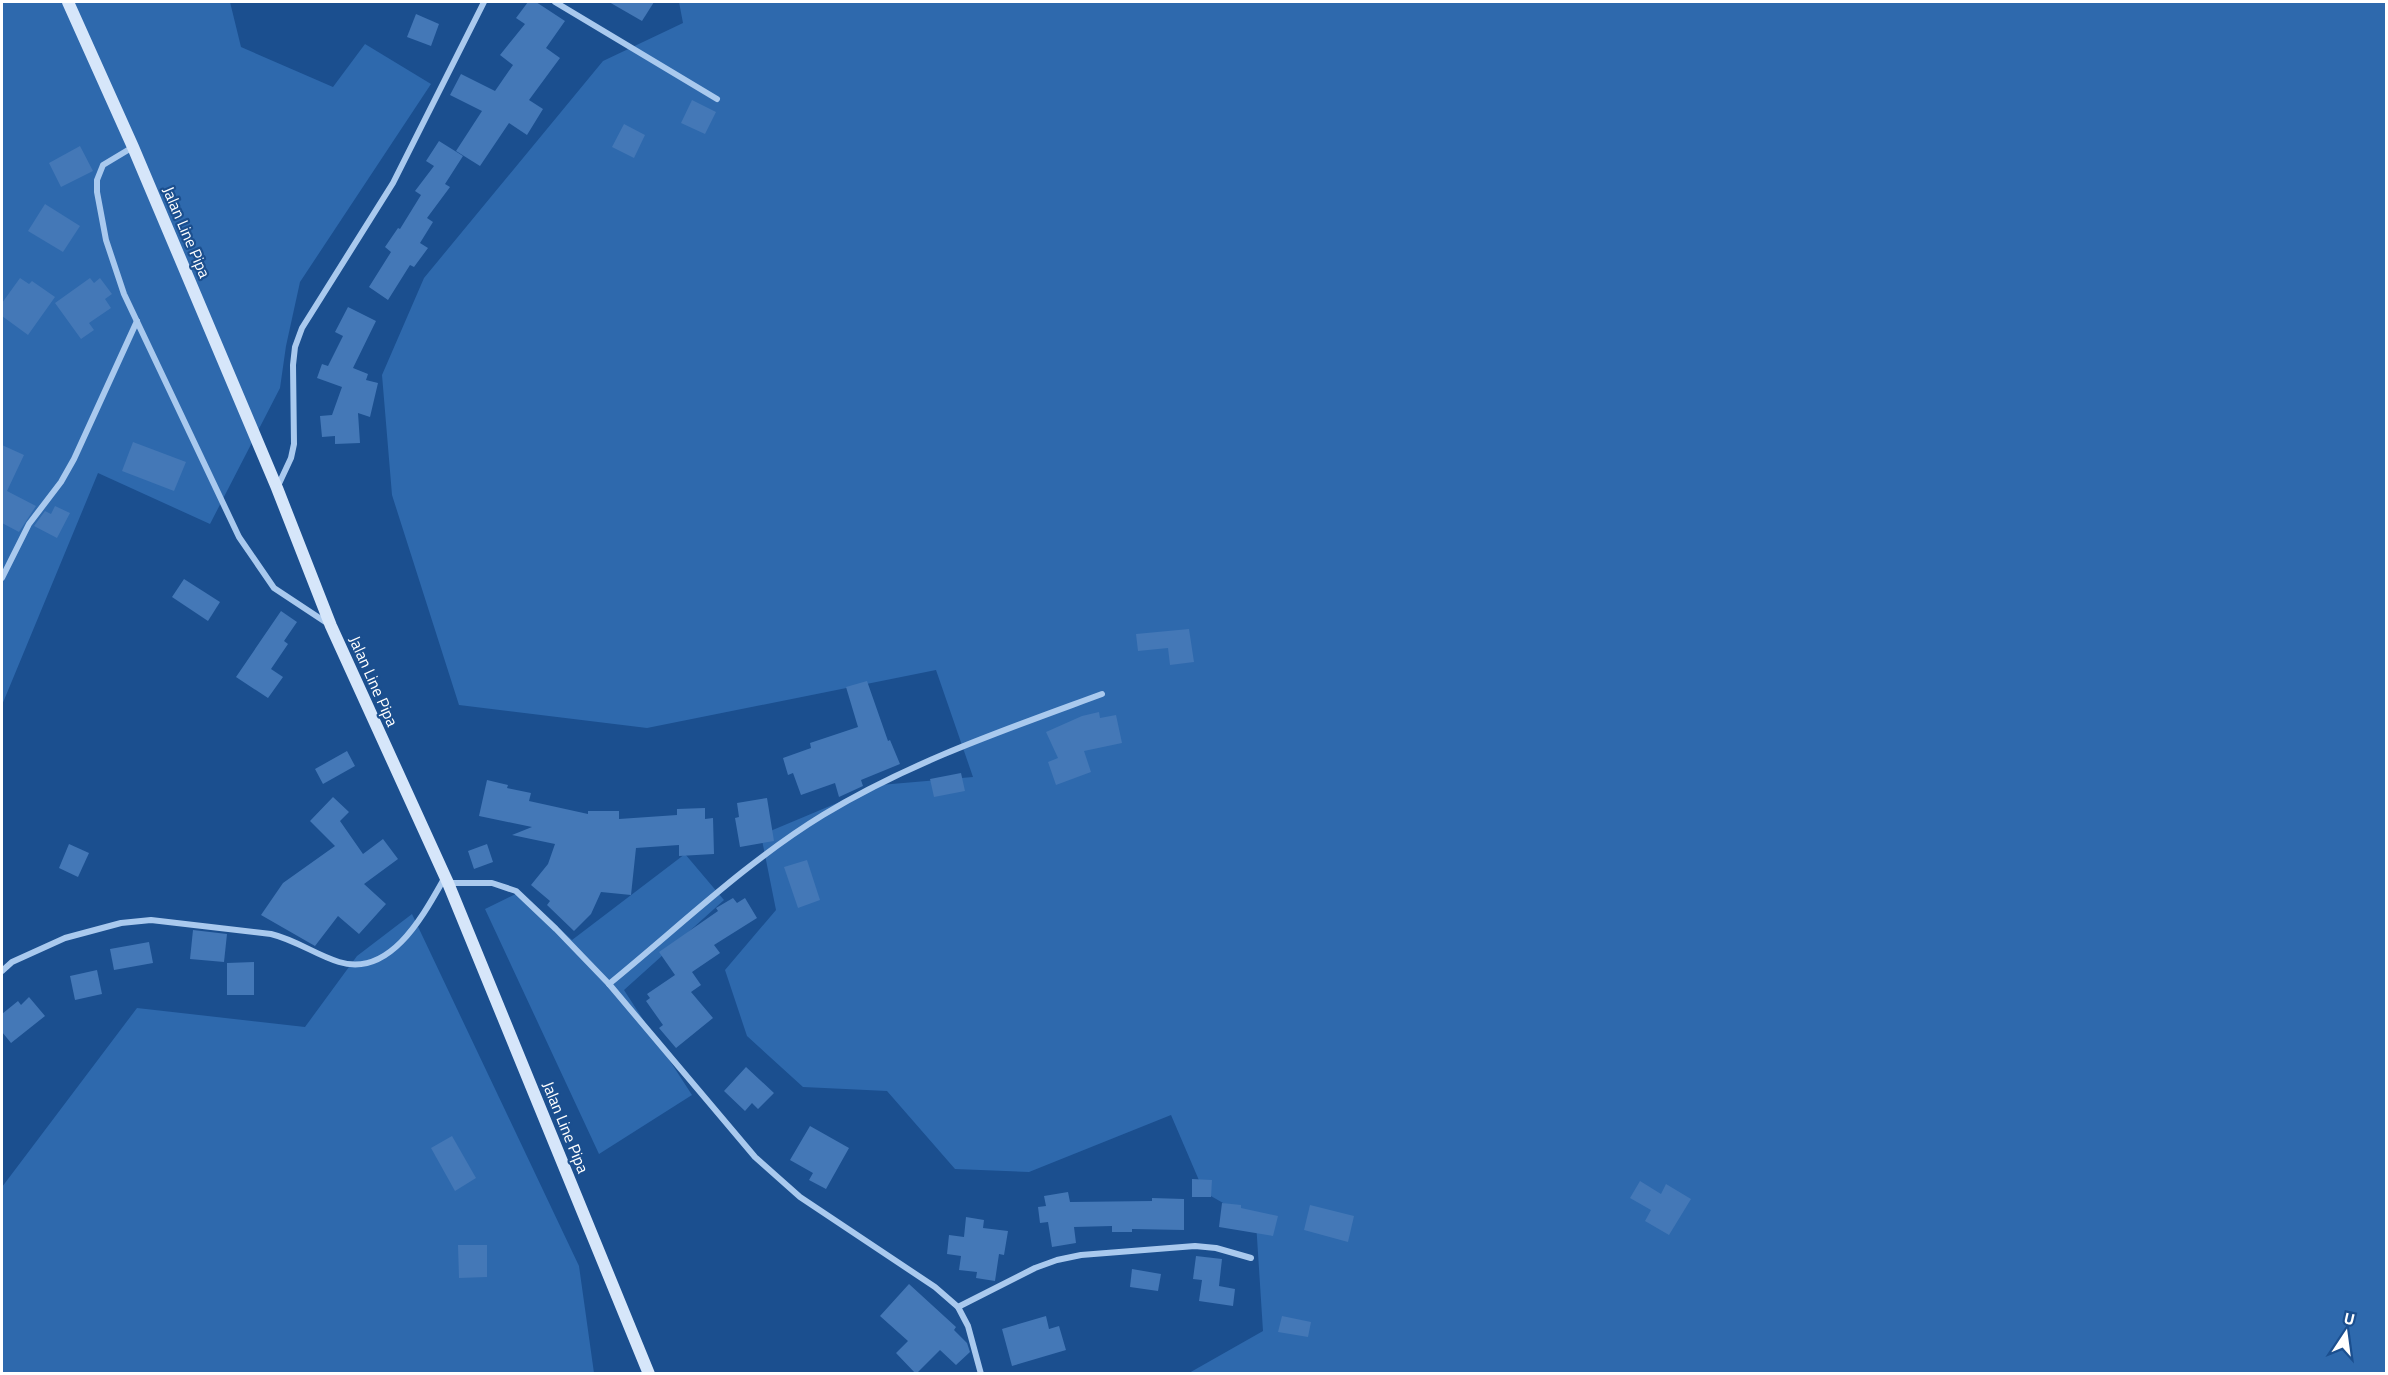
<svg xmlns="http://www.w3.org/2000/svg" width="2388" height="1375" font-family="'Titillium Web',sans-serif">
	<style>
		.green { fill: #2e69ad }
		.building { fill: #4478b7 }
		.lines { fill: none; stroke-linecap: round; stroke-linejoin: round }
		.street { stroke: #a9c9ee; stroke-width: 6 }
		.secondary { stroke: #d6e6fa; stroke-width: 12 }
		.labels { text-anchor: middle; stroke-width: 4.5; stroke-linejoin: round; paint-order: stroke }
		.street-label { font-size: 16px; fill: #fff; stroke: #1b4f8f }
	</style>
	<rect width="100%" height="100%" fill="#1b4f8f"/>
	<g class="green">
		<path d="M2,2H230L241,47L333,87L365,44L431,84L300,282L286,346L280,388L210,524L98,473L2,705Z"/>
		<path d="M679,2H2386V1373H1189L1263,1331L1256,1222L1204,1192L1171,1115L1029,1172L955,1169L887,1091L803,1087L747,1036L725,970L776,910L761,835L880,785L973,777L936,670L647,728L459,705L392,495L382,375L424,278L603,61L683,23Z"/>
		<path d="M685,854L724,900L624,990L692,1095L599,1154L485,909L520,892L572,940Z"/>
		<path d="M412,914L579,1266L594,1373H2V1187L137,1008L305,1027L357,956Z"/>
	</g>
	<g class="building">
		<path d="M528,2H536L565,21L546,48L560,58L529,100L543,109L527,135L509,123L480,166L456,151L482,111L450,95L461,74L495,91L513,65L500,55L525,24L516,18Z"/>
		<path d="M609,2H654L642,21Z"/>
		<path d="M416,14L439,24L431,46L407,37Z"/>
		<path d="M692,100L716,112L705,134L681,123Z"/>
		<path d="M624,124L645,135L634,158L612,147Z"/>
		<path d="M439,141L463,156L445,184L450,187L427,218L433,222L420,243L428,248L414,267L410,265L388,300L369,287L391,252L385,247L398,228L400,229L421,195L415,191L434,166L426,161Z"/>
		<path d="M80,146L93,171L61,187L49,163Z"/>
		<path d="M45,204L80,226L63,252L28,231Z"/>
		<path d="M20,278L29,284L32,281L55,297L28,335L2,316V303Z"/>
		<path d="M90,278L94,283L100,278L112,294L105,299L111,308L89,323L94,330L81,339L55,303Z"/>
		<path d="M348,307L376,321L353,368L368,374L366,380L378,383L370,417L358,413L360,443L335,444V436L322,437L320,416L332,415L342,387L317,378L322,364L328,366L343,336L335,332Z"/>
		<path d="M133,442L186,462L174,491L122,471Z"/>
		<path d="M2,445L24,455L7,491L36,506L19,532L2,523Z"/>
		<path d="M55,506L70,513L57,538L34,526L45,511L51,514Z"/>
		<path d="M184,579L220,602L208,621L172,597Z"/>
		<path d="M281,611L297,622L284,641L288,644L271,669L283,677L268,698L236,677Z"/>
		<path d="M1189,629L1194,662L1170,665L1168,648L1138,651L1136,634Z"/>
		<path d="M867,681L888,741L890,740L900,764L861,780L863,786L839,797L835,783L801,795L793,773L788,775L783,758L811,748L810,743L858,727L846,687Z"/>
		<path d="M1099,712L1100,718L1116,715L1122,743L1084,751L1091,772L1056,785L1048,762L1058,758L1046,732L1082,716Z"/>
		<path d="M347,751L355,766L323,784L315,769Z"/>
		<path d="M961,773L965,791L934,797L930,779Z"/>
		<path d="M487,780L508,785L507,788L531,793L529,801L588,814V811H619V819L677,815V809L705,808V819L713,818L714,854L679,856V845L636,848L631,895L601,892L591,914L574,931L547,905L550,901L531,885L548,864L555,844L512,835L532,827L479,816Z"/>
		<path d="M333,797L349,812L340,821L363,854L383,839L398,859L364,884L386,904L359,934L338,916L315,946L261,915L283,883L335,846L310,821Z"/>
		<path d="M767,798L774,841L740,847L735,818L739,817L737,803Z"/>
		<path d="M69,844L89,853L78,877L59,868Z"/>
		<path d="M487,844L493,862L474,869L468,851Z"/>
		<path d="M807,860L820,900L798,908L784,867Z"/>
		<path d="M733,898L737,903L745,898L757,918L714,945L720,953L692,972L701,985L691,992L713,1018L676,1048L659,1028L663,1025L646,1001L650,998L647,994L675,975L659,952L718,911L716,908Z"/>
		<path d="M193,930L227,934L224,962L190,959Z"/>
		<path d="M149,942L153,963L114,970L110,949Z"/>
		<path d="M254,962V995H227V963Z"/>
		<path d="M97,970L102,994L75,1000L70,976Z"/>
		<path d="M29,997L45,1016L11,1043L2,1032V1014L18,1001L21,1005Z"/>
		<path d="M746,1067L774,1093L758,1109L752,1103L745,1111L724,1091Z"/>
		<path d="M810,1126L849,1148L826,1189L809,1180L813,1173L790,1160Z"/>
		<path d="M452,1136L476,1178L455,1191L431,1148Z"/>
		<path d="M1192,1179L1212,1180L1211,1197H1192Z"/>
		<path d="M1640,1181L1661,1194L1666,1184L1691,1199L1669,1235L1645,1221L1651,1210L1630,1198Z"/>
		<path d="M1068,1192L1070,1202L1152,1201V1198L1184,1199V1230L1132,1229V1232H1112V1226L1074,1227L1076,1243L1052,1247L1048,1222L1040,1223L1038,1207L1046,1206L1044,1196Z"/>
		<path d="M1222,1203L1241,1205V1208L1278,1216L1273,1236L1219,1227Z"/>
		<path d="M1310,1205L1354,1216L1348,1242L1304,1230Z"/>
		<path d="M966,1217L984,1220L983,1228L1008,1231L1004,1255L999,1254L995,1281L976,1278L977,1272L959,1270L961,1256L947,1254L949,1235L964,1237Z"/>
		<path d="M458,1245H487V1277L459,1278Z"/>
		<path d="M1196,1256L1222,1259L1219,1286L1235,1289L1233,1306L1199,1301L1202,1280L1193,1279Z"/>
		<path d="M1132,1269L1161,1274L1158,1291L1130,1287Z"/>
		<path d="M909,1284L956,1327L954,1330L967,1343L970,1352L956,1365L940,1350L916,1374L896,1353L908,1341L880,1316Z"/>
		<path d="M1046,1316L1049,1329L1059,1326L1066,1350L1012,1366L1002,1329Z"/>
		<path d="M1282,1316L1311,1322L1308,1337L1278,1332Z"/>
	</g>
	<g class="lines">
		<g class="street">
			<path d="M555,2L717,99"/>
			<path d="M133,147L103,165L97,180V192L106,240L124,294L239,537L274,588L330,625"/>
			<path d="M277,488L291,458L294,444L293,365L295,347L302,328L393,183L484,2"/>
			<path d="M2,578L29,524L61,482L74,459L137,321"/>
			<path d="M448,883H492L516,891L556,929L609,984L755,1157L800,1197L935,1287L958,1307L968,1326L981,1374"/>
			<path d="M2,971L12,962L65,938L121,923L151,920L271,934C296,940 316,955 339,962C391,978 424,914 445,877"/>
			<path d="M609,984C679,927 746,862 823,815C910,762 1007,729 1102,694"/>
			<path d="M958,1307L1035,1268L1057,1260L1081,1255L1195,1246L1216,1248L1251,1258"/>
		</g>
		<path class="secondary" d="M68,2L133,147L277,488L331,626L448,883L649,1374"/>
	</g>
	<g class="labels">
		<g class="street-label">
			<text transform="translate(187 232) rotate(67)" y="6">Jalan Line Pipa</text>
			<text transform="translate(374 681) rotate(66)" y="6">Jalan Line Pipa</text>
			<text transform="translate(566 1127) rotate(68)" y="6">Jalan Line Pipa</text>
		</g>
	</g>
	<rect width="2388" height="1375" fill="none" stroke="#ffffff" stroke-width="6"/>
	<g transform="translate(2346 1333) rotate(13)" stroke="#1b4f8f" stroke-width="4.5" paint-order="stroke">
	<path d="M0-4.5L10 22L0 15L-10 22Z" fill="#ffffff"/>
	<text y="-9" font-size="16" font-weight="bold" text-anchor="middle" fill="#ffffff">U</text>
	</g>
</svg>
